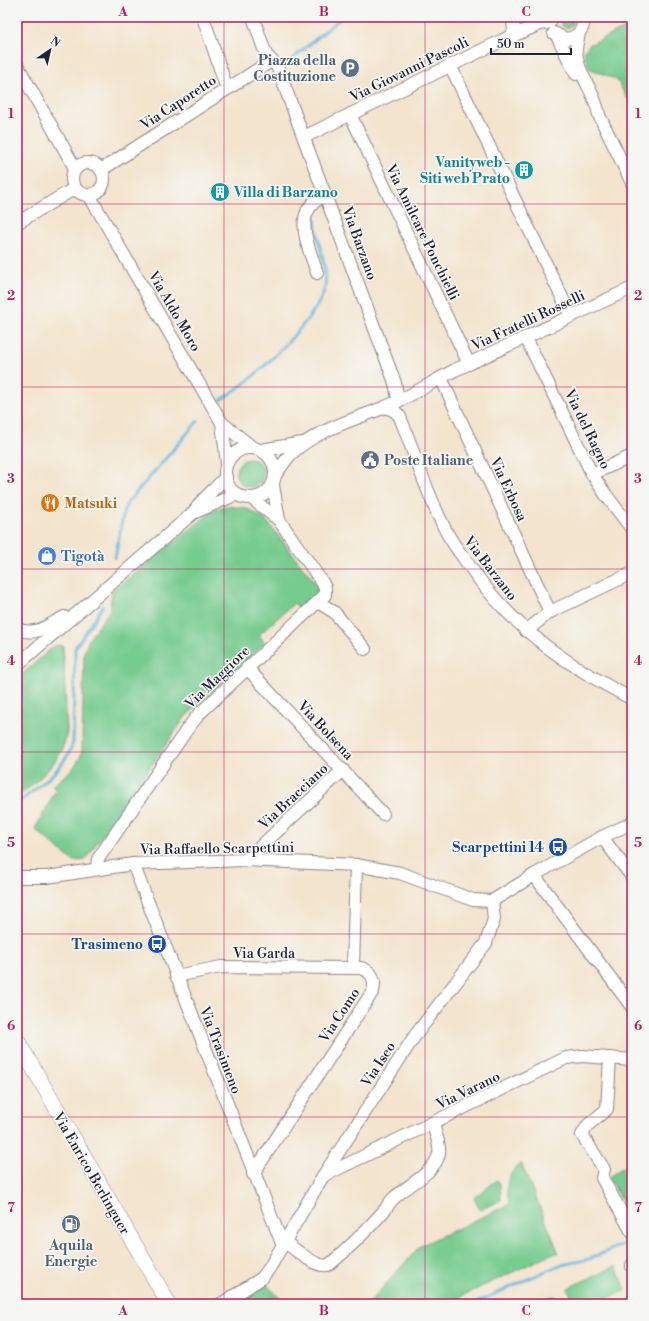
<svg xmlns="http://www.w3.org/2000/svg" width="649" height="1321" font-family="'Libre Bodoni',serif">
	<style>
		.green { fill: #76cb8f; stroke: #4c7665 }
		.lines { fill: none; stroke-linecap: round; stroke-linejoin: round }
		.stream { stroke: #62b4dd; stroke-width: 3 }
		.minor-casing { stroke: #8a8384; stroke-width: 14 }
		.major-casing { stroke: #8a8384; stroke-width: 16 }
		.minor { stroke: #fff; stroke-width: 12 }
		.major { stroke: #fff; stroke-width: 15 }
		.grid { fill: none; stroke: #c2185b; stroke-width: 1; stroke-opacity: 0.55 }
		.labels { text-anchor: middle; stroke-width: 3.5; stroke-linejoin: round; paint-order: stroke }
		.service-label { font-size: 14px; font-weight: bold; fill: #4e5e75; stroke: #f6f6f2; text-anchor: end }
		.street-label { font-size: 14px; fill: #22223b; stroke: #f6f6f2 }
		.culture-label { font-size: 14px; font-weight: bold; fill: #0d838f; stroke: #f6f6f2; text-anchor: end }
		.food-label { font-size: 14px; font-weight: bold; fill: #c56008; stroke: #f6f6f2; text-anchor: start }
		.shop-label { font-size: 14px; font-weight: bold; fill: #366cbe; stroke: #f6f6f2; text-anchor: start }
		.transit-label { font-size: 14px; font-weight: bold; fill: #164399; stroke: #f6f6f2; text-anchor: end }
		.neatline { fill: none; stroke: #c2185b; stroke-width: 1.5 }
		.grid-label { font-size: 13px; text-anchor: middle; font-weight: bold; fill: #c2185b }
	</style>
	<rect width="100%" height="100%" fill="#f6f6f2"/>
	<filter id="ink" filterUnits="userSpaceOnUse"><feTurbulence type="fractalNoise" baseFrequency=".025" numOctaves="2"/><feDisplacementMap in="SourceGraphic" scale="8" xChannelSelector="R" yChannelSelector="G"/><feConvolveMatrix kernelMatrix="1 2 1 2 8 2 1 2 1" color-interpolation-filters="sRGB"/></filter>
	<filter id="wash" filterUnits="userSpaceOnUse"><feTurbulence type="fractalNoise" baseFrequency=".012" numOctaves="4" result="noise"/><feDisplacementMap in="SourceGraphic" scale="16" xChannelSelector="R" yChannelSelector="G"/><feGaussianBlur stdDeviation="0.9" result="paint"/><feColorMatrix in="noise" values="0 0 0 0 0 0 0 0 0 0 0 0 0 0 0 0 0 1.4 0 .05"/><feComposite in="paint" operator="in"/></filter>
	<g filter="url(#wash)">
		<rect width="100%" height="100%" fill="#f3e4cd"/>
		<g class="green">
			<circle cx="567" cy="22" r="6"/>
			<path d="M632,25V100L626,97L617,80L589,68L584,52L589,45Z"/>
			<circle cx="250" cy="473" r="14"/>
			<path d="M224,506L246,508L265,519L317,585V594L301,610L294,603L259,635L265,643L186,716L85,860L73,861L35,829L56,790L52,786C64,776 79,767 82,751L84,653L89,639L110,610L112,591L212,512Z"/>
			<path d="M58,645L63,646L67,732C62,763 39,778 17,798V679L53,647Z"/>
			<path d="M632,1161V1220L609,1177Z"/>
			<path d="M521,1163L559,1253L551,1254L445,1304H368L420,1246L510,1204C504,1187 507,1174 521,1163Z"/>
			<path d="M497,1180L500,1183L501,1200L480,1210L474,1198Z"/>
			<path d="M616,1266L626,1290L595,1304H574L568,1288Z"/>
			<path d="M267,1285L286,1304H233L262,1286Z"/>
			<path d="M554,1296L561,1298L566,1304H543L547,1298Z"/>
		</g>
		<g class="lines">
			<g class="stream">
				<path d="M285,65L342,17"/>
				<path d="M221,400C231,393 242,386 251,378C270,362 321,312 325,287C328,264 316,241 315,218"/>
				<path d="M115,558L124,510L128,502L198,421"/>
				<path d="M17,804C38,786 64,771 73,743L75,648L103,606"/>
				<path d="M473,1304L557,1266L589,1259L628,1242"/>
			</g>
		</g>
	</g>
	<g filter="url(#ink)">
		<g class="lines">
			<g class="minor-casing">
				<g id="minor">
					<path d="M203,17L227,89"/>
					<path d="M253,17L266,55L277,66L395,383L397,394"/>
					<path d="M554,33L566,39C578,37 585,29 583,17"/>
					<path d="M579,33C578,39 576,45 576,51C577,74 596,93 599,115L632,183"/>
					<path d="M557,36L576,74"/>
					<path d="M512,37L514,29L512,17"/>
					<path d="M17,65L75,168"/>
					<path d="M450,65L571,316"/>
					<path d="M350,114L469,364"/>
					<path d="M304,137L501,41L540,24L550,22"/>
					<circle cx="88" cy="179" r="16"/>
					<path d="M101,170L271,61"/>
					<path d="M89,195L222,423L253,448"/>
					<path d="M17,223L75,188"/>
					<path d="M317,273C308,245 290,210 326,195"/>
					<path d="M526,338L592,474L606,495L632,529"/>
					<path d="M441,378L550,612"/>
					<path d="M386,407L395,411L400,417C415,455 428,497 447,533C454,546 464,558 473,571C517,632 566,664 632,699"/>
					<path d="M222,423L227,463"/>
					<circle cx="250" cy="473" r="25"/>
					<path d="M261,450L303,443"/>
					<path d="M276,474C281,467 286,459 292,453C318,429 354,420 385,407C410,397 432,382 455,370L632,288"/>
					<path d="M592,474L632,456"/>
					<path d="M273,485L279,520"/>
					<path d="M193,513L237,494"/>
					<path d="M318,602L334,612L365,649"/>
					<path d="M17,629C36,637 48,625 64,617"/>
					<path d="M526,631L550,612L632,573"/>
					<path d="M17,665L193,513L201,502L226,477"/>
					<path d="M247,668L383,814"/>
					<path d="M602,837L632,877"/>
					<path d="M246,860L343,770"/>
					<path d="M133,864L283,1246"/>
					<path d="M97,868L98,859L188,728L199,714L325,595V588L322,582L279,520L251,498"/>
					<path d="M534,875L632,1007"/>
					<path d="M17,877H47L133,864L246,860L356,865L400,873L473,900L492,901L534,875L602,837L632,823"/>
					<path d="M353,968L356,865"/>
					<path d="M176,976L221,967L361,968C372,971 376,980 373,991L253,1174"/>
					<path d="M610,1058L607,1109L588,1125L582,1135L604,1169L602,1178L632,1232"/>
					<path d="M323,1176L566,1058L583,1056L632,1060"/>
					<path d="M285,1242C295,1249 319,1271 330,1264C348,1249 367,1230 383,1212C387,1208 389,1202 394,1198C407,1185 434,1174 439,1154C441,1145 435,1133 433,1124"/>
					<path d="M632,1265V1267"/>
					<path d="M221,1304L262,1278L270,1267L323,1176L414,1037L486,943L494,919L492,901"/>
				</g>
			</g>
			<g class="major-casing">
				<path id="major" d="M17,1040L169,1304"/>
			</g>
			<use href="#minor" class="minor"/>
			<use href="#major" class="major"/>
		</g>
	</g>
	<path class="grid" d="M224,17V1304M425,17V1304M17,204H632M17,387H632M17,569H632M17,752H632M17,934H632M17,1117H632"/>
	<defs>
		<g id="parking-disc" transform="scale(1)"><circle r="9.5" fill="#5c6f8a" stroke="#f6f6f2"/><path d="M-3.5-5.5H1a3.5 3.5 0 0 1 0 7H-1V5.5H-3.5ZM-1-3.4V-.6H.8a1.4 1.4 0 0 0 0-2.8Z" fill="#fff"/></g>
		<g id="building-disc" transform="scale(1)"><circle r="9.5" fill="#0f9aa8" stroke="#f6f6f2"/><path d="M-4-6H4V6H1V3H-1V6H-4ZM-2.5-4.3h1.7v1.8h-1.7ZM.8-4.3h1.7v1.8H.8ZM-2.5-1h1.7V.8h-1.7ZM.8-1h1.7V.8H.8Z" fill="#fff"/></g>
		<g id="civic-disc" transform="scale(1)"><circle r="9.5" fill="#5c6f8a" stroke="#f6f6f2"/><path d="M-.6-6.5H3V-4.5H.6V-3L4-1V1h2V6H-6V1h2V-1L-.6-3ZM-1.2 2.5V6h2.4V2.5Z" fill="#fff"/></g>
		<g id="restaurant-disc" transform="scale(1)"><circle r="9.5" fill="#e8710a" stroke="#f6f6f2"/><path d="M-5-6h1v4h1v-4h1v4h1v-4h1v5L-1.5 .5V6h-2V.5L-5-1ZM5-6V6H3V1.5H1.5Q1.5-4 5-6Z" fill="#fff"/></g>
		<g id="shop-disc" transform="scale(1)"><circle r="9.5" fill="#3f7fe0" stroke="#f6f6f2"/><path d="M-5-2.5h2.3a2.7 3.5 0 0 1 5.4 0H5L5.5 6h-11ZM-1.5-2.5h3a1.5 2.3 0 0 0-3 0Z" fill="#fff"/></g>
		<g id="bus-disc" transform="scale(1)"><circle r="9.5" fill="#1a4fb4" stroke="#f6f6f2"/><path d="M-5-6H5V4H4V6H2V4H-2V6H-4V4H-5ZM-3.5-4V0h7V-4ZM-3.5 1.2v1.5H-2V1.2ZM2 1.2v1.5H3.5V1.2Z" fill="#fff"/></g>
		<g id="fuel-disc" transform="scale(1)"><circle r="9.5" fill="#5c6f8a" stroke="#f6f6f2"/><path d="M-5.5-6h7V0h2V4h1.3V-2.5L3-4.5l.8-.8L6-3V5H2.5V1h-1V6h-7ZM-4.2-4.7v3.2H.2V-4.7Z" fill="#fff"/></g>
	</defs>
	<g fill-rule="evenodd">
		<use href="#parking-disc" x="350" y="68"/>
		<use href="#building-disc" x="524" y="170"/>
		<use href="#building-disc" x="220" y="192"/>
		<use href="#civic-disc" x="370" y="460"/>
		<use href="#restaurant-disc" x="50" y="503"/>
		<use href="#shop-disc" x="47" y="556"/>
		<use href="#bus-disc" x="558" y="847"/>
		<use href="#bus-disc" x="157" y="944"/>
		<use href="#fuel-disc" x="71" y="1224"/>
	</g>
	<g class="labels">
		<g class="service-label">
			<text x="336" y="65">Piazza della<tspan x="336" dy="16">Costituzione</tspan></text>
			<text x="384" y="465" text-anchor="start">Poste Italiane</text>
			<text x="71" y="1250" text-anchor="middle">Aquila<tspan x="71" dy="16">Energie</tspan></text>
		</g>
		<g class="street-label">
			<text transform="translate(409 69) rotate(-26)" y="5">Via Giovanni Pascoli</text>
			<text transform="translate(178 102) rotate(-33)" y="5">Via Caporetto</text>
			<text transform="translate(423 232) rotate(64)" y="5">Via Amilcare Ponchielli</text>
			<text transform="translate(360 243) rotate(70)" y="5">Via Barzano</text>
			<text transform="translate(175 311) rotate(60)" y="5">Via Aldo Moro</text>
			<text transform="translate(528 320) rotate(-25)" y="5">Via Fratelli Rosselli</text>
			<text transform="translate(588 429) rotate(64)" y="5">Via del Ragno</text>
			<text transform="translate(509 489) rotate(65)" y="5">Via Erbosa</text>
			<text transform="translate(491 568) rotate(52)" y="5">Via Barzano</text>
			<text transform="translate(217 677) rotate(-44)" y="5">Via Maggiore</text>
			<text transform="translate(326 730) rotate(47)" y="5">Via Bolsena</text>
			<text transform="translate(293 796) rotate(-43)" y="5">Via Bracciano</text>
			<text transform="translate(217 848) rotate(-1)" y="5">Via Raffaello Scarpettini</text>
			<text x="264" y="958">Via Garda</text>
			<text transform="translate(339 1015) rotate(-57)" y="5">Via Como</text>
			<text transform="translate(221 1050) rotate(69)" y="5">Via Trasimeno</text>
			<text transform="translate(378 1064) rotate(-57)" y="5">Via Iseo</text>
			<text transform="translate(468 1090) rotate(-26)" y="5">Via Varano</text>
			<text transform="translate(92 1173) rotate(60)" y="5">Via Enrico Berlinguer</text>
		</g>
		<g class="culture-label">
			<text x="510" y="167">Vanityweb -<tspan x="510" dy="16">Siti web Prato</tspan></text>
			<text x="234" y="197" text-anchor="start">Villa di Barzano</text>
		</g>
		<g class="food-label">
			<text x="64" y="508">Matsuki</text>
		</g>
		<g class="shop-label">
			<text x="61" y="561">Tigotà</text>
		</g>
		<g class="transit-label">
			<text x="544" y="852">Scarpettini 14</text>
			<text x="143" y="949">Trasimeno</text>
		</g>
	</g>
	<rect width="649" height="1321" fill="none" stroke="#f6f6f2" stroke-width="44"/>
	<g transform="translate(50 50) rotate(34)" stroke="#f6f6f2" stroke-width="3" paint-order="stroke">
	<path d="M0-3L7 15L0 10L-7 15Z" fill="#22223b"/>
	<text y="-6" font-size="11" font-weight="bold" text-anchor="middle" fill="#22223b">N</text>
	</g>
	<path d="M491 48v6h80v-6" fill="none" stroke="#22223b" stroke-width="2"/>
	<text x="497" y="48" font-size="12" fill="#22223b" stroke="#f6f6f2" stroke-width="3" paint-order="stroke">50 m</text>
	<rect x="22" y="22" width="605" height="1277" class="neatline"/>
	<g class="grid-label">
		<text x="123" y="16">A</text>
		<text x="324" y="16">B</text>
		<text x="526" y="16">C</text>
		<text x="11" y="118">1</text>
		<text x="638" y="118">1</text>
		<text x="11" y="300">2</text>
		<text x="638" y="300">2</text>
		<text x="11" y="483">3</text>
		<text x="638" y="483">3</text>
		<text x="11" y="665">4</text>
		<text x="638" y="665">4</text>
		<text x="11" y="847">5</text>
		<text x="638" y="847">5</text>
		<text x="11" y="1030">6</text>
		<text x="638" y="1030">6</text>
		<text x="11" y="1212">7</text>
		<text x="638" y="1212">7</text>
		<text x="123" y="1315">A</text>
		<text x="324" y="1315">B</text>
		<text x="526" y="1315">C</text>
	</g>
</svg>
